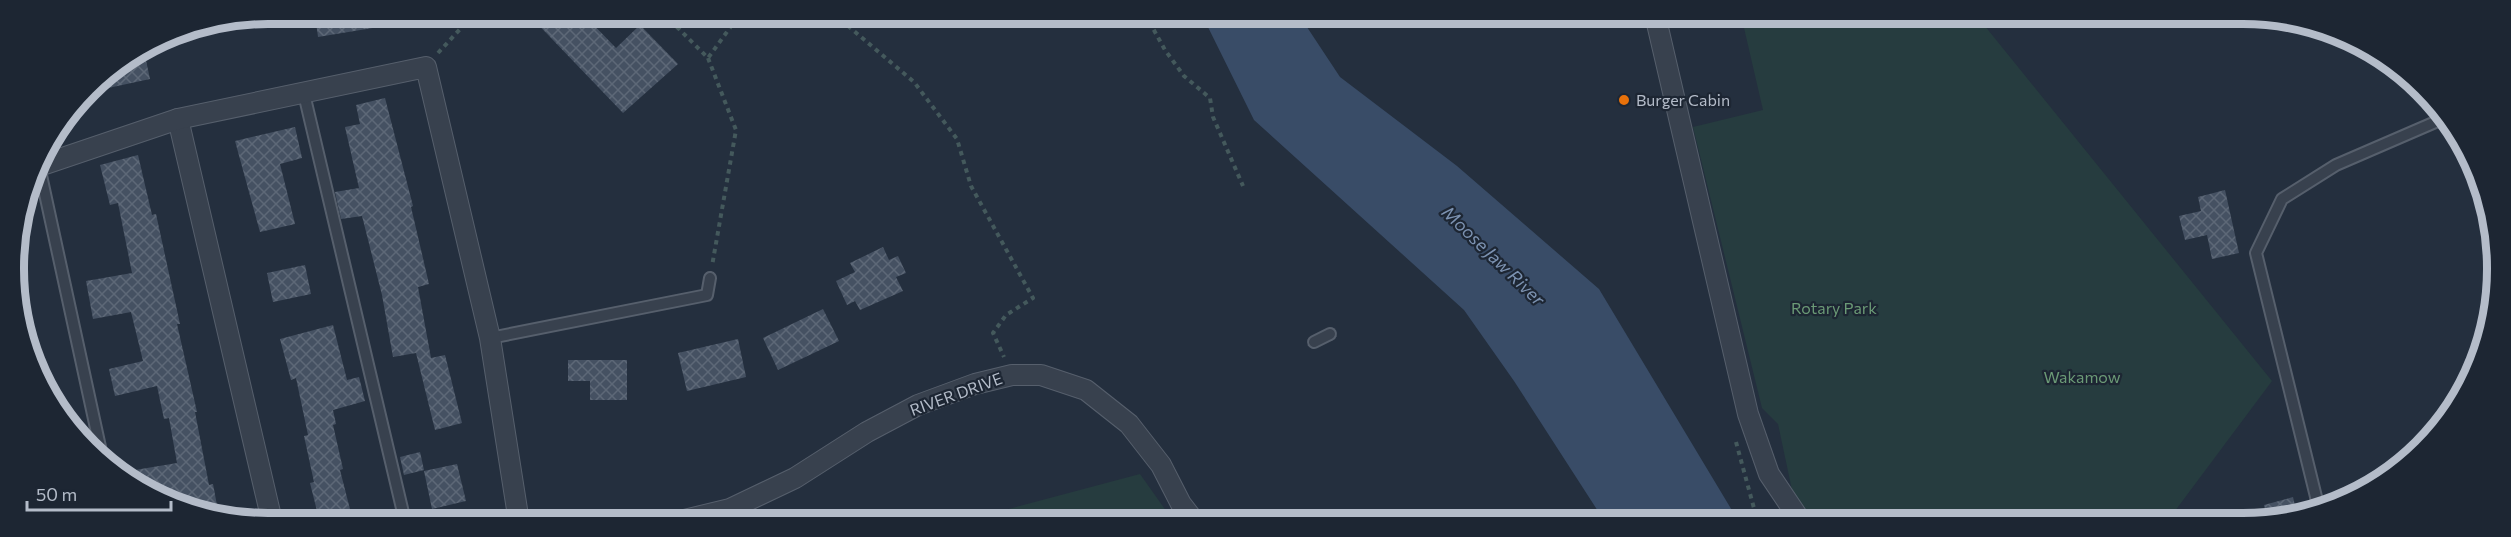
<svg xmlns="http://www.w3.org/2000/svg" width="2511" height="537" font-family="Commissioner,sans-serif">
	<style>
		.park { fill: #263c3f }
		.water { fill: #394c67 }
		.building { fill: url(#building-cross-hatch) }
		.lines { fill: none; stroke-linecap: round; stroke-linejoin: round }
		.lane-casing { stroke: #565f6c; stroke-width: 14 }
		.street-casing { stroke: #565f6c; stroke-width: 22 }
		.path { stroke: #44595c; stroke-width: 4; stroke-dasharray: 4.5 4.5; stroke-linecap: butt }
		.lane { stroke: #38414e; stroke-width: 10 }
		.street { stroke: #38414e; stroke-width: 20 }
		.food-dot { fill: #e8710a; stroke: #1d2633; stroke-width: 2 }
		.labels { text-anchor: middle; stroke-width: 4.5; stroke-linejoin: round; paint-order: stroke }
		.poi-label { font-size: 16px; fill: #b4bcc9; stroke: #1d2633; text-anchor: start }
		.park-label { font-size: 16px; fill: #6b9a76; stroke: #1d2633 }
		.street-label { font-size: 16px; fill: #b4bcc9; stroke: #1d2633 }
		.water-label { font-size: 18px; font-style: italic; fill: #7c92b1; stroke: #1d2633 }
		.rim { fill: none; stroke: #b4bcc9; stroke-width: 8 }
	</style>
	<defs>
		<pattern id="building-cross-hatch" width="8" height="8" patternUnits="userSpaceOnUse" patternTransform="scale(1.5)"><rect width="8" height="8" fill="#455162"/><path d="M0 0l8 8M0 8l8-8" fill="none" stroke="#5d6877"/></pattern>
	</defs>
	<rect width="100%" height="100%" fill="#242f3e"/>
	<g class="park">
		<path d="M1741,15H1976L2272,381L2166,523H1799L1778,424L1762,408L1693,127L1763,110Z"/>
		<path d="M1140,474L1174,522H960Z"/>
	</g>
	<path class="water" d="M1202,15H1299L1340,77L1457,166L1599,289L1733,512L1736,523L1605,522L1514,381L1464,310L1254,120Z"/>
	<g class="building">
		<path d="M315,14H409V22L318,37Z"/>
		<path d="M528,14H583L616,48L640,25L678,64L623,113Z"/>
		<path d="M144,51L150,79L85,93L88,88Z"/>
		<path d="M385,98L413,206L411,207L429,284L418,287L431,358L445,355L462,423L435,430L416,353L393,357L382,295L362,216L341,219L335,192L359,188L345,127L360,124L356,105Z"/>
		<path d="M295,127L302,158L280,164L295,224L260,232L235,141Z"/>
		<path d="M138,155L152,215L156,214L180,324H177L197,412H195L209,485L213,484L219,516L171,502L169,490L150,493L123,472L177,463L169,418L164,419L157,386L115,396L109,369L143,361L131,312L93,319L86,281L132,273L118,203L110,205L100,165Z"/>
		<path d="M2225,190L2239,253L2212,259L2207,235L2185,240L2179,216L2201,211L2198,197Z"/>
		<path d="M883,247L889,260L898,256L906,273L896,277L903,291L860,310L855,301L847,305L836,281L855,272L850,263Z"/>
		<path d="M305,265L311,294L273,302L267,273Z"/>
		<path d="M823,309L839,341L778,370L763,338Z"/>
		<path d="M333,325L347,380L359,377L365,401L333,410L336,424L333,425L343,469L340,470L353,521H329L326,509L317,511L310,483L314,482L304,436L308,435L296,378L291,380L280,339Z"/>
		<path d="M738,339L746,377L687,391L678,353Z"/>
		<path d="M568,360H627V400H590V381H568Z"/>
		<path d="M420,452L424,470L404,475L400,457Z"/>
		<path d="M457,464L466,501L432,509L424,471Z"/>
		<path d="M2293,497L2297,514L2268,521L2264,505Z"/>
	</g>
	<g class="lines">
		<g class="lane-casing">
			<g id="lane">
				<path d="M304,94L405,521"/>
				<path d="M39,166L102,456"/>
				<path d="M490,338L707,295L710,278"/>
				<path d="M1314,342L1330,334"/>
				<path d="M2319,509L2256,253L2282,199L2336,165L2447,117"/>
			</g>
		</g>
		<g class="street-casing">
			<g id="street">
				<path d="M1655,15L1748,414L1769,474L1802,523"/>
				<path d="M178,119L272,521"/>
				<path d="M39,166L178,119L426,67L490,338L519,522"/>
				<path d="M676,522L730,509L795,478L867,432L918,405L975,384L1012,375H1041L1086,390L1129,424L1161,465L1181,504L1195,522"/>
			</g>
		</g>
		<g class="path">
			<path d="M664,14L708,58L740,14"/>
			<path d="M834,14L914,82L957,139L971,186L1033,298L1006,315L993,333L1004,357"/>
			<path d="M1145,14L1165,50L1184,76L1210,98L1213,117L1243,186"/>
			<path d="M438,53L474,14"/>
			<path d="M708,58L736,130L712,266"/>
			<path d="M1736,442L1758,523"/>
		</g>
		<use href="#lane" class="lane"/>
		<use href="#street" class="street"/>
	</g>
	<circle class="food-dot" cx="1624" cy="100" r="6"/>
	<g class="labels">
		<g class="poi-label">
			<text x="1636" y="106">Burger Cabin</text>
		</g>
		<g class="park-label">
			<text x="1834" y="314">Rotary Park</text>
			<text x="2082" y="383">Wakamow</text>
		</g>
		<g class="street-label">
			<text transform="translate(956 394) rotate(-20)" y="6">RIVER DRIVE</text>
		</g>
		<g class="water-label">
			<text transform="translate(1493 256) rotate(44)" y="6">Moose Jaw River</text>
		</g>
	</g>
	<path d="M0 0H2511V537H0ZM268 24H2243A244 244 0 0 1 2487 268V269A244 244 0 0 1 2243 513H268A244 244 0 0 1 24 269V268A244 244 0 0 1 268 24Z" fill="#1d2633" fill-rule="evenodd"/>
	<path class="rim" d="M268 24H2243A244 244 0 0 1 2487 268V269A244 244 0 0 1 2243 513H268A244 244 0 0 1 24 269V268A244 244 0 0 1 268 24Z"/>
	<path d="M27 501v9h144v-9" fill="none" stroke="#b4bcc9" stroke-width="3"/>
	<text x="36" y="501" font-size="18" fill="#b4bcc9" stroke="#1d2633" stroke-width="4.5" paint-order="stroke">50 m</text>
</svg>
